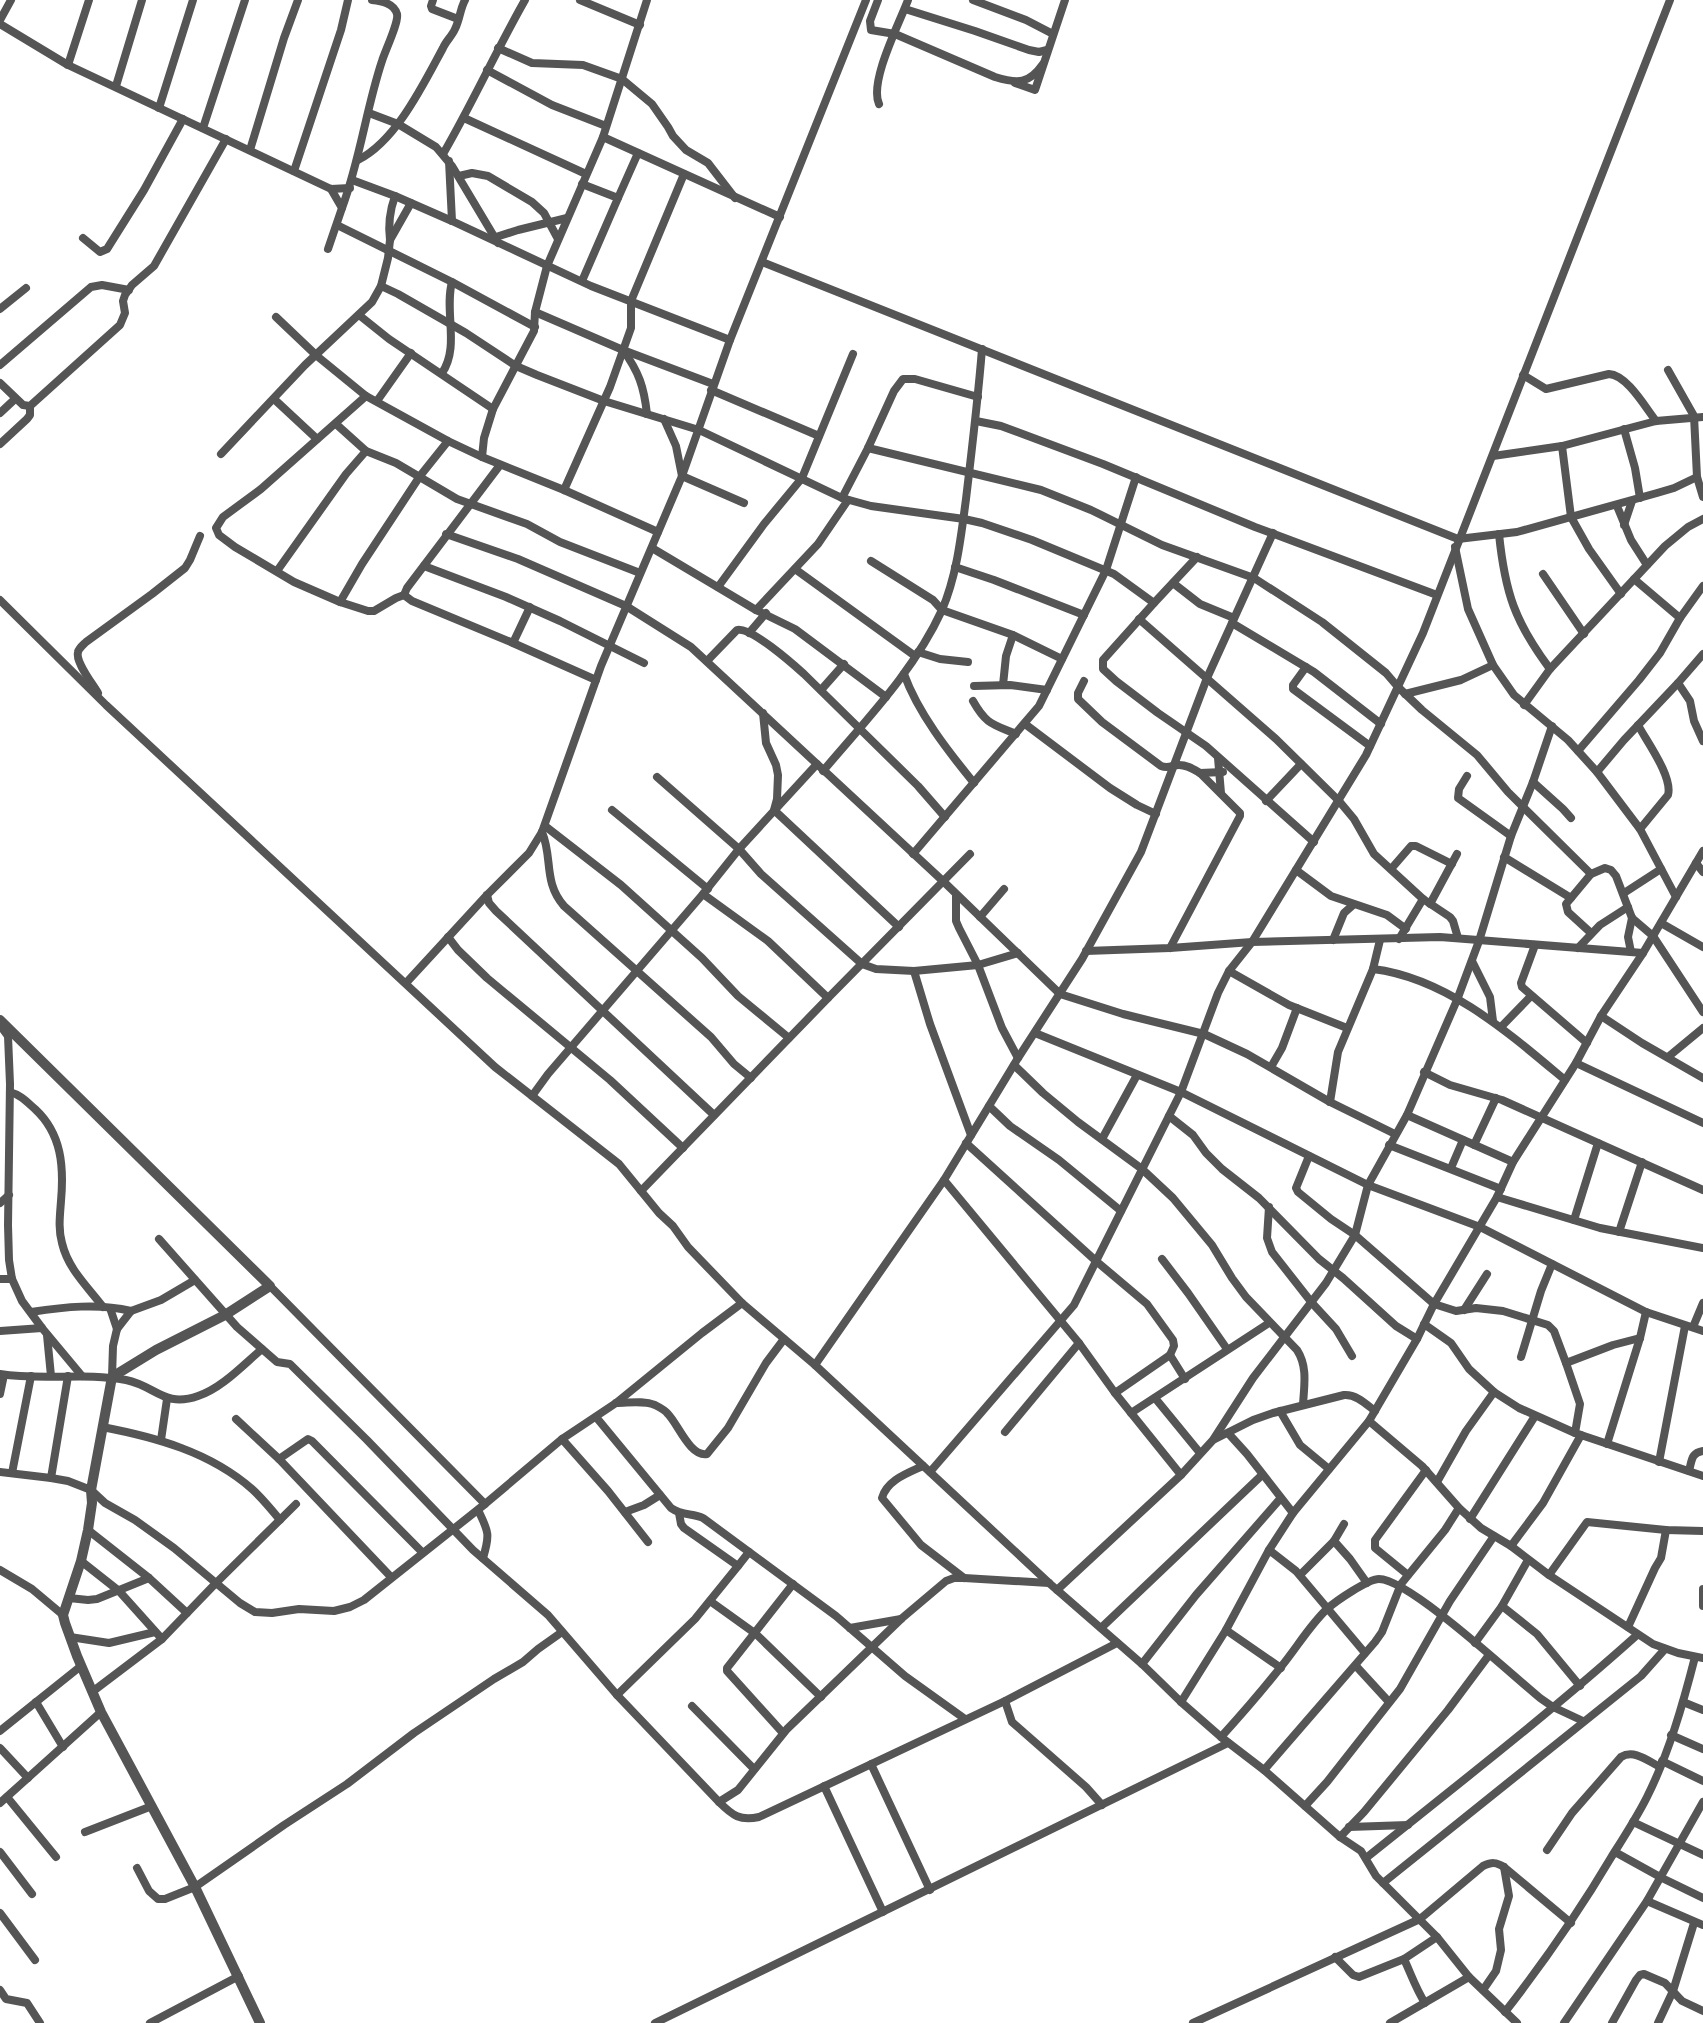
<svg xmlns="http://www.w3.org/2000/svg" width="1703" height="2023" font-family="Rubik,sans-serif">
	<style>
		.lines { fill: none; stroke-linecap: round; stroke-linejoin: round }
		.minor { stroke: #555; stroke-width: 8 }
		.tertiary { stroke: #555; stroke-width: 10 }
	</style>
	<rect width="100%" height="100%" fill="#fff"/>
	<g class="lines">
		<g class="minor">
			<path d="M433,0L431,6L432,9L458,19"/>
			<path d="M580,0L640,25"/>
			<path d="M878,0L870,21L871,30L895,34L995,77C1018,84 1029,84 1043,64"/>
			<path d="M973,0L1026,20L1053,34"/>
			<path d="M905,9L975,31L1029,50L1039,52L1047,50"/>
			<path d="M0,20L11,0"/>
			<path d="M0,24L68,65L331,189L350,188"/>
			<path d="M498,48L532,63L583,65L622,79L652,104L668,127L673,136L686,150L708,163L735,198"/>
			<path d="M68,65L89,0"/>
			<path d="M487,70L552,105L606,126"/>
			<path d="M1015,83L1035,90L1065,0"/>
			<path d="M116,86L142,0"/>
			<path d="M879,104C869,82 899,24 908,0"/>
			<path d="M159,108L193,0"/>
			<path d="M369,113L398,124L436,147L452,166L498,243"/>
			<path d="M464,118L586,174"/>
			<path d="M203,128L245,0"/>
			<path d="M603,137L780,217"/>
			<path d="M250,150L284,38L298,0"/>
			<path d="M443,154C472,104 496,51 525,0"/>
			<path d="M358,160C396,141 423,85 443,48C446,41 452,36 455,29C460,19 460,9 465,0"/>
			<path d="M449,161L452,221"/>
			<path d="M294,171L341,30L348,0"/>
			<path d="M459,176L472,173L488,176L532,202L544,213L558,239"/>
			<path d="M352,180L395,196L452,221L591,286L730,340"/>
			<path d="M582,184L618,198L582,281"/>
			<path d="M618,198L638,153"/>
			<path d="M342,208C360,160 366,109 382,61C385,51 399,22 397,14C394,3 381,1 372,0"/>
			<path d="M337,225L452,282L535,327"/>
			<path d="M496,237L518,230L567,218"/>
			<path d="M83,238L100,252L107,249L144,190L183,119"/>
			<path d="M390,240C388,225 390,210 395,196"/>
			<path d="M328,249L342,208L331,189"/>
			<path d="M762,262L1458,539L1517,532L1657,493L1674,488L1697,477"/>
			<path d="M381,286L398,294L466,333L516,366L537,375L604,401L699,430L842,498L871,506L964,519L982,523L1032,540L1114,574L1154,603"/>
			<path d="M0,309L26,288"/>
			<path d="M535,312L623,350L713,384"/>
			<path d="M359,315L389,339L493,409"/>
			<path d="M276,317L317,356L366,396L448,441L482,457L564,490L658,532"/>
			<path d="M623,350C639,372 644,387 647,414"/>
			<path d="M0,365L91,287L102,285L129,290"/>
			<path d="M1668,370L1694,416L1697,477L1703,497"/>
			<path d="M442,373C460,347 444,311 452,282"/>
			<path d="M1523,375L1546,389L1609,374C1627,375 1645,407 1656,421"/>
			<path d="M0,383L23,405L30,406L120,325L125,313L123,301L125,295L132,285L154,266L226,139"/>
			<path d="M711,390L819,436"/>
			<path d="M366,396L261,489L223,517L216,528L219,535L235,547L294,582L340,602L368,611H374L396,598L404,595"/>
			<path d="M274,399L317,439"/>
			<path d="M377,401L411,353"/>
			<path d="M0,413L15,399"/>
			<path d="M664,419L676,446L682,476L744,503"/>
			<path d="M976,421L1001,426L1103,464L1255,527L1437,595"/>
			<path d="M336,424L366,451L396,463L457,499L527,524L560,542L640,573"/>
			<path d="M1624,429L1635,468L1640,498"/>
			<path d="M0,444L27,419L30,415V406"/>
			<path d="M1562,446L1571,517L1589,549L1621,594"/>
			<path d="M868,448L1041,490L1091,510L1162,545L1254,578L1322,622L1386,673L1398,687L1422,710L1477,755L1508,792L1591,874"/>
			<path d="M221,454L305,365L372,302L381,286L388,258L390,240L411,203"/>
			<path d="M1493,456L1562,446L1656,421L1703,417"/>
			<path d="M482,457L484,438L493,409L534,331L535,312L547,266L603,137L647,0"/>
			<path d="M500,465L407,588L404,595L412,601L513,643L596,680"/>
			<path d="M564,490L610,387L631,328V301L684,174"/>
			<path d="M842,498L868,448L894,391L903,379H915L978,397"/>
			<path d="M1617,506L1631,540L1647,565"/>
			<path d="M1624,525L1632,501"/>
			<path d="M446,534L518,559L626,606L691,647L944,882L1060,994L1123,1014L1204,1034L1247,1054L1330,1102L1395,1134"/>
			<path d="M1499,534C1505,593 1515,622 1550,669"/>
			<path d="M1455,547L1468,609L1493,665L1514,695L1568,740L1597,772L1640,829L1676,897"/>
			<path d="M652,548L756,610L795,629L886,697"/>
			<path d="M1197,557L1154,603L1103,660V669L1116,681L1158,713L1206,746L1314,842"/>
			<path d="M871,561L933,600L942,610L1013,635L1062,659"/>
			<path d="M424,566L506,597L560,621L644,663"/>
			<path d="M955,567L994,580L1084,615"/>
			<path d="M795,569L915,656"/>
			<path d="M277,571L346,474L366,451"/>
			<path d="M1543,574L1584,634"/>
			<path d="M1634,579L1680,618"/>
			<path d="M1173,583L1200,604L1234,618"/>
			<path d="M718,587L764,524L802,478L853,354"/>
			<path d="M0,600L106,705L495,1067L619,1164L659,1213L673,1226L688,1247L742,1303L815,1365L1049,1583L1142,1664L1181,1702L1221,1737L1264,1770L1340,1837L1361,1851L1376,1876L1437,1937L1469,1977L1517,2023"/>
			<path d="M340,602L362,564L420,476L448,441"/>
			<path d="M756,610L818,544L848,500"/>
			<path d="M1139,619L1276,739L1339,801L1354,819L1374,854L1423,899L1450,917L1453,921L1458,938"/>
			<path d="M1232,623L1314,672L1381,724"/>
			<path d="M749,633L766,613"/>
			<path d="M513,643L530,607"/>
			<path d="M918,652L940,659L968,662"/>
			<path d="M707,661L737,630C750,626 793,664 804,674L918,786L945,817"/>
			<path d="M1306,667L1293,685V689L1370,746"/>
			<path d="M904,674C918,713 948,751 974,783"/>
			<path d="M1084,681L1078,693V699L1102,722L1161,766C1169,769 1172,765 1179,765C1187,765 1193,769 1200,773L1240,813V816L1170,948"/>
			<path d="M1678,683L1690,701L1694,721L1703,741"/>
			<path d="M1003,685L1006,656L1013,635"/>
			<path d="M974,686L1010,685L1047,690"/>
			<path d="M821,690L844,664"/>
			<path d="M98,693C93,684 75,662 78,652C79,648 83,645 86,642L152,594L185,568L190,560L200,536"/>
			<path d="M1405,694L1461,680L1493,665"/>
			<path d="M973,701C986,724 992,724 1016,734"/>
			<path d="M1524,705L1550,669L1665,546L1688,527L1703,519"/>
			<path d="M763,713L766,743L776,765L778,775L777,799L774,810L899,927"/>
			<path d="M1025,724L1110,788L1137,805L1156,814"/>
			<path d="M1638,725C1647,742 1673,777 1668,795L1640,829"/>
			<path d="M1578,751L1639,680L1660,653L1680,618L1703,586"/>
			<path d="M1218,758L1221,793"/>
			<path d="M823,771C866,720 914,671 942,610C957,575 961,536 966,499C972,449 978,399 982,349"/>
			<path d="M1597,772L1624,740L1678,683L1703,654"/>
			<path d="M1200,773L1223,772"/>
			<path d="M1467,776L1459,789L1458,798L1511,836"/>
			<path d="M657,777L739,849L761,874L862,964L876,969L914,971L978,965L1018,953"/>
			<path d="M1533,782L1563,809L1571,818"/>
			<path d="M1266,801L1301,764"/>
			<path d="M612,810L708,889"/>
			<path d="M545,826L621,885L702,958L738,996L789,1038"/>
			<path d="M542,832C553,858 543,882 564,906L711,1037L734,1064L751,1078"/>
			<path d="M913,854L1039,706L1106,570L1136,477"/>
			<path d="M1504,857L1571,898"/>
			<path d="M1696,863L1703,872"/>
			<path d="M1391,869L1411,846H1416L1452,864"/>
			<path d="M1296,870L1331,896L1387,915L1406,929"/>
			<path d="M1624,893L1661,869"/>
			<path d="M703,894L768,941L828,998"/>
			<path d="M487,895L489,903L496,911L714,1115"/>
			<path d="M956,896V921L959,928L978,965L1002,1028L1018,1058"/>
			<path d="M1430,904L1457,854"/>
			<path d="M980,917L1004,889"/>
			<path d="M1661,923L1703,947"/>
			<path d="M1591,933L1568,912L1566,904L1591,874L1605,868L1611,870L1616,876L1632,918L1653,936L1703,1012"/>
			<path d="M448,937L458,950L487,978L610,1080L683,1148"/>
			<path d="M1399,939L1423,899"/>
			<path d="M1333,940L1344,913L1353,905"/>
			<path d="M1535,945L1521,983L1522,987L1587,1043"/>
			<path d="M1578,948L1600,925L1628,907"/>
			<path d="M1086,951L1170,948L1252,942L1440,937L1643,953"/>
			<path d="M1631,952L1628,937L1632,918"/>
			<path d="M1472,961L1490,997L1493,1021"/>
			<path d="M1373,969C1447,978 1510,1034 1565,1080"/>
			<path d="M914,971L930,1024L971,1135"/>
			<path d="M1229,971L1289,1005L1347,1028"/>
			<path d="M406,983L487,895L529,853L542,832L601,666L682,476L730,340L866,0"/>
			<path d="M1601,1016L1642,1043L1703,1078"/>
			<path d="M1501,1027L1531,996"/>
			<path d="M2,1028L8,1036L10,1084L8,1225L9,1260L12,1279L22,1301L42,1328L82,1376"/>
			<path d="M1035,1033L1181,1092L1368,1185L1480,1227L1646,1312L1703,1331"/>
			<path d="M1668,1057L1703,1028"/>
			<path d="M1576,1063L1703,1123"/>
			<path d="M1014,1065L1043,1093L1078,1122L1142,1169L1173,1198L1212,1245L1232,1278L1246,1297L1297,1350C1308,1367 1304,1386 1303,1405"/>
			<path d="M1271,1067L1282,1048L1297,1008"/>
			<path d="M1424,1072L1450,1085L1502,1100L1703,1190"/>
			<path d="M10,1092C21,1095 27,1102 35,1109C62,1134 64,1167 61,1201C60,1215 58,1229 62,1243C68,1269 88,1287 103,1307"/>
			<path d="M532,1096L548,1074L703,894L739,849L817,764"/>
			<path d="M1330,1102L1338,1052L1373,969L1380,940"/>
			<path d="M989,1106L1010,1126L1059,1160L1121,1211"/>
			<path d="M1407,1115L1513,1162"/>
			<path d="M1169,1116L1193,1135L1206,1153L1222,1169L1259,1198L1319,1259L1343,1278L1396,1326L1417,1339"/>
			<path d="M1102,1139L1137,1075"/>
			<path d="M966,1143L1096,1261L1147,1304L1173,1340L1174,1346L1170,1355L1115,1393"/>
			<path d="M1389,1145L1501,1189"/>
			<path d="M1474,1145L1496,1098"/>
			<path d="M1309,1156L1296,1188L1298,1192L1331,1219L1355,1235L1434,1304L1456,1311L1476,1308L1503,1311L1548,1325L1554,1331L1566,1363L1613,1345L1640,1338"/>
			<path d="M1451,1168L1463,1140"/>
			<path d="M944,1180L1079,1343L1115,1393L1181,1475"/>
			<path d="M641,1191L828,998L970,854"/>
			<path d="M1497,1197L1600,1228L1703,1248"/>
			<path d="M0,1203L9,1195"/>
			<path d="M1269,1207L1267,1238L1272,1252L1312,1303L1336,1329L1352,1356"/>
			<path d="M1574,1220L1598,1143"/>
			<path d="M1619,1232L1642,1162"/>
			<path d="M159,1239L237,1327L277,1362L290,1364L367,1440L473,1550L548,1615L617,1695L719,1802C733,1816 740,1821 759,1817L1005,1701L1117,1643"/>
			<path d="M1162,1259L1188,1293L1227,1349"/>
			<path d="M0,1279H12"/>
			<path d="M270,1286L485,1504L562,1439L616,1403L702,1333L742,1303"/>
			<path d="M110,1308L117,1329"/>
			<path d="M1464,1310L1487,1274"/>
			<path d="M31,1312C64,1307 98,1303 131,1311"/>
			<path d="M1424,1324L1451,1343L1469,1369L1494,1392L1519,1408L1575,1433L1703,1476"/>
			<path d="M1693,1327L1703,1303"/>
			<path d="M0,1331L42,1328"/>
			<path d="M47,1335L51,1376"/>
			<path d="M1170,1355L1185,1379"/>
			<path d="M1521,1357L1541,1291L1552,1264"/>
			<path d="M1566,1363L1580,1404L1575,1433"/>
			<path d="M815,1365L944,1180L1018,1058L1082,959L1141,852L1207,678L1273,533"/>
			<path d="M0,1374C42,1381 84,1372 126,1380C156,1386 164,1408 198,1396C222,1388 243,1365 262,1349"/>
			<path d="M112,1377L113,1346L117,1329L131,1311L161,1300L195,1280"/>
			<path d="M0,1394L4,1375"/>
			<path d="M1155,1398L1200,1453"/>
			<path d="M616,1403C629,1403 643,1400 655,1405C659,1407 665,1410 668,1414C678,1424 690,1457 707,1454L728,1428L766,1363L784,1339"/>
			<path d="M1280,1411L1300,1445L1329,1469"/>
			<path d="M1131,1413L1269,1323"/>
			<path d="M596,1417L671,1508C682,1516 693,1513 703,1518L836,1616L905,1676L965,1719"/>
			<path d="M236,1419L279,1459L391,1577"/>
			<path d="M1369,1421L1422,1466L1459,1508L1481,1528L1511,1546L1549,1575L1653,1644L1678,1653L1703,1658"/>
			<path d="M102,1427C155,1437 210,1452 252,1489C262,1498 271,1509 280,1520"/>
			<path d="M1005,1432L1079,1343"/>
			<path d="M1228,1433L1247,1454L1293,1513"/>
			<path d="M562,1439L608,1491L648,1542"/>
			<path d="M1215,1439L1253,1420L1273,1413L1344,1395C1356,1394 1366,1404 1375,1411"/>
			<path d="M161,1440L167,1399"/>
			<path d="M1607,1444L1640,1338L1646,1312"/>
			<path d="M279,1459L308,1439L312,1441L422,1552"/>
			<path d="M1659,1462L1685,1326"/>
			<path d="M923,1466C908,1473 887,1480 882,1498L921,1545L964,1578"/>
			<path d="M1689,1471C1692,1460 1691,1453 1703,1451"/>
			<path d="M0,1472L51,1478L68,1481L91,1490L105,1503L135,1520L174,1548L240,1603L255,1612L272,1613L299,1609L334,1611L350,1607L364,1600L485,1504"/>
			<path d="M930,1472L1074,1305L1181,1092L1218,993L1229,971L1252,942L1366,755L1423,633L1670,0"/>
			<path d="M12,1473L31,1376"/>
			<path d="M51,1478L68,1376"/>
			<path d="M1437,1482L1466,1431L1494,1392"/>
			<path d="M478,1510C489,1532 490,1535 483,1558"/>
			<path d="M625,1512L644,1505L660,1495"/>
			<path d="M679,1513L681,1524L684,1528L738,1566L749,1552"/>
			<path d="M1470,1519L1535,1416"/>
			<path d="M88,1530L149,1578L187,1613"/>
			<path d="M1334,1541L1350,1559L1367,1583"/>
			<path d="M1511,1546L1543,1503L1581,1435"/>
			<path d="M1269,1550L1296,1571L1365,1653"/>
			<path d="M81,1561L119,1591L162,1639"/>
			<path d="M0,1570L32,1589L63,1615"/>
			<path d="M1300,1575L1334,1541L1344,1524"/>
			<path d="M1408,1575L1375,1548V1540L1426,1470"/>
			<path d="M1549,1575L1587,1522L1666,1530L1703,1531"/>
			<path d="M1703,1589V1606"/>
			<path d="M1057,1590L1181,1475L1213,1440L1253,1378L1326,1283L1355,1235L1368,1185L1407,1115L1457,1000L1479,941L1511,836L1533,782L1552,726"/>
			<path d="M69,1598L88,1600L97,1599L149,1578"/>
			<path d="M710,1601L756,1634L821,1697"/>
			<path d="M1502,1606L1528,1560"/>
			<path d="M1628,1627L1655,1568L1661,1558L1666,1530"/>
			<path d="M850,1628L901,1619"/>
			<path d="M1101,1628L1262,1475"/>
			<path d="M1226,1630L1281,1668"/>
			<path d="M70,1637L109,1643L155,1632"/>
			<path d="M1475,1643L1502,1606L1537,1634L1580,1686"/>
			<path d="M1142,1664L1196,1595L1280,1499"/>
			<path d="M1356,1666L1389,1702"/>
			<path d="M92,1692L162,1639L216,1583L296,1504"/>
			<path d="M617,1695L695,1619L738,1566"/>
			<path d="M1005,1701L1012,1722L1086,1787L1102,1805"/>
			<path d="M36,1702L63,1747"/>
			<path d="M1181,1702L1226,1630L1269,1550L1293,1513L1369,1421L1417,1339L1434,1304L1497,1197L1513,1162L1576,1063L1601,1016L1643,953L1703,851"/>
			<path d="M1683,1702L1703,1710"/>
			<path d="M692,1706L754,1769"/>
			<path d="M0,1731L81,1666"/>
			<path d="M783,1733L727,1671V1668L793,1584"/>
			<path d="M1671,1735L1703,1749"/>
			<path d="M1221,1737C1241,1715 1261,1692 1280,1668C1296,1649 1309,1626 1327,1609C1336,1601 1368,1579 1379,1579C1409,1579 1512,1675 1540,1698L1553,1707L1583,1721"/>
			<path d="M0,1748L28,1778"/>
			<path d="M1662,1761L1703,1781"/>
			<path d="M871,1764L930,1890"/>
			<path d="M1264,1770L1375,1642L1382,1632L1401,1584L1445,1530L1459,1508"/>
			<path d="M824,1786L883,1912"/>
			<path d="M7,1797L56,1857"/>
			<path d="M719,1802L738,1790L787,1729L901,1619L946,1581L954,1578H964L1049,1583"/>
			<path d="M0,1803L101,1712"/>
			<path d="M1305,1806L1327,1782L1400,1689L1450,1601L1494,1536"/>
			<path d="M1633,1822L1703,1855"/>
			<path d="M1349,1827L1408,1825"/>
			<path d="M85,1832L152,1806"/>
			<path d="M1340,1837L1364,1812L1448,1710L1489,1655"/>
			<path d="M1547,1850L1572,1813L1621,1757C1634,1749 1648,1761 1660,1767"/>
			<path d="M0,1852L32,1894"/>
			<path d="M1615,1852L1662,1878L1703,1898"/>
			<path d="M1366,1858C1457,1785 1550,1713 1637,1635"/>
			<path d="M137,1868L149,1891L158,1899H165L195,1887L284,1825L347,1784L414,1733L494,1679L523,1662L538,1649L562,1632"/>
			<path d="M1383,1883L1641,1676L1665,1649"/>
			<path d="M1647,1901L1703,1925"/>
			<path d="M0,1913L35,1960"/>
			<path d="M1335,1957L1353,1975L1359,1977L1404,1959L1437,1937"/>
			<path d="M1404,1959C1411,1974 1416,1989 1425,2003"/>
			<path d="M0,1990L6,1999L27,2003L40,2023"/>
			<path d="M1483,1990L1496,1971L1501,1950L1499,1929L1509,1896L1504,1867"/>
			<path d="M1505,2012C1544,1962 1580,1910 1612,1856C1624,1837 1637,1817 1647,1797C1669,1753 1683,1704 1695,1657"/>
			<path d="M150,2023L239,1976"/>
			<path d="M655,2023L1228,1743"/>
			<path d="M1193,2023L1420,1919L1483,1866C1492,1862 1496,1862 1504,1867L1571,1923"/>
			<path d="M1390,2023L1469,1977"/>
			<path d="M1564,2023L1647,1901L1703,1802"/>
			<path d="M1612,2023L1636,1980L1640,1975L1644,1974L1665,1983L1682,2001L1703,2011"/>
			<path d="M1658,2023L1673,1991L1694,1923"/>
		</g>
		<path class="tertiary" d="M0,1020L270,1286L225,1315L156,1350L112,1377L91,1490L92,1503L88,1530L81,1561L63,1615L65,1623L77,1656L101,1712L195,1887L260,2023"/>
	</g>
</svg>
